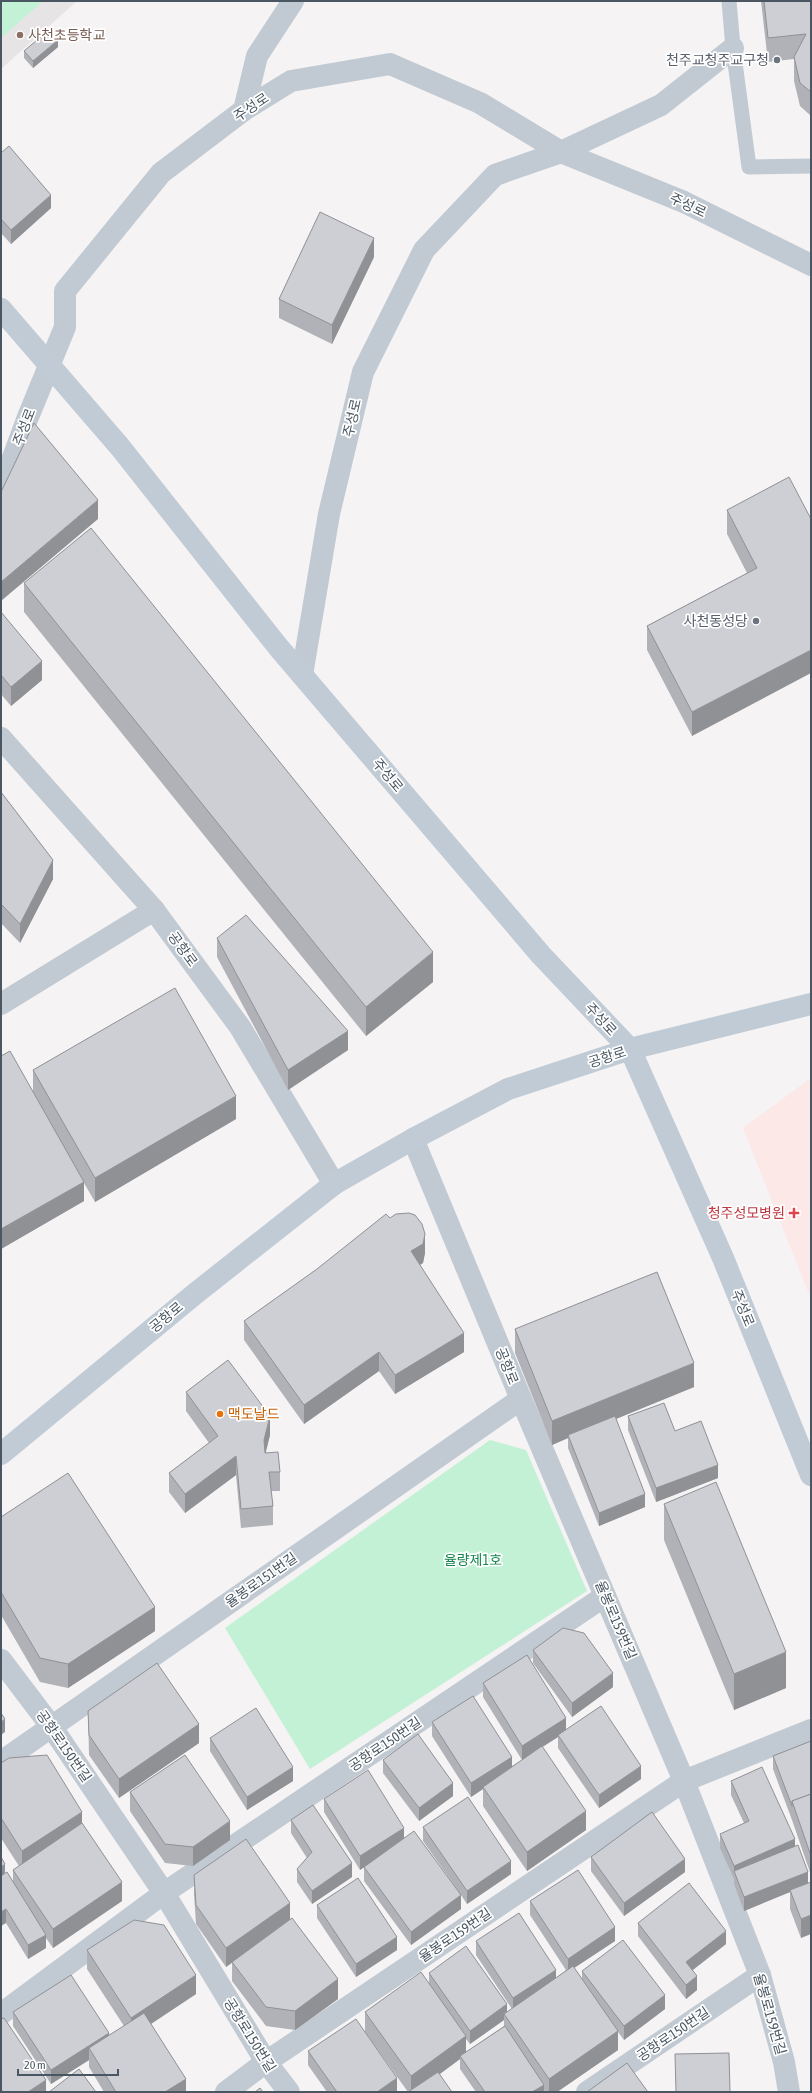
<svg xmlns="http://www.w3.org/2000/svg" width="812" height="2093" font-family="'Asap Condensed','Noto Sans KR',sans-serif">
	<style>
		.education { fill: #e6e4e5 }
		.medical { fill: #fce8e6 }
		.green { fill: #c3f1d5 }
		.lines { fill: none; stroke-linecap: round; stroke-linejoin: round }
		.lane { stroke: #c1cad2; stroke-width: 15 }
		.street { stroke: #c1cad2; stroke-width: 22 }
		.secondary { stroke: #c1cbd6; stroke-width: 22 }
		.wall { fill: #b0b2b7; fill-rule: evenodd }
		.shaded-wall { fill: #909195 }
		.building { fill: #cdcfd5; stroke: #909195 }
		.education-dot { fill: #8d6e63; stroke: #fff; stroke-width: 1.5 }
		.worship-dot { fill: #6b7280; stroke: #fff; stroke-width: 1.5 }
		.health-dot { fill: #e0444e; stroke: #fff; stroke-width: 1.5 }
		.food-dot { fill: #e8710a; stroke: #fff; stroke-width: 1.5 }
		.labels { text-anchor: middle; stroke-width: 3.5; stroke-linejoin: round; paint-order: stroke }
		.education-label { font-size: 14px; fill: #785e54; stroke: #fff; text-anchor: start }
		.worship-label { font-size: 14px; fill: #5b616d; stroke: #fff; text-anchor: end }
		.street-label { font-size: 14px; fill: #4a5661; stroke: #fff }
		.health-label { font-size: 14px; fill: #be3a42; stroke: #fff; text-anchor: end }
		.food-label { font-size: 14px; fill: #c56008; stroke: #fff; text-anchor: start }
		.park-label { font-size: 14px; fill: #17864f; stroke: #fff }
	</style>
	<rect width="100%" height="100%" fill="#f5f3f3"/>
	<path class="education" d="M1,1H77L1,69Z"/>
	<path class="medical" d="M811,1078V1299L743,1128Z"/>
	<g class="green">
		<path d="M1,1H43L1,38Z"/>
		<path d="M490,1440L526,1450L587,1591L310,1769L225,1628Z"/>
	</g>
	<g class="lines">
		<path class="lane" d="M729,1L733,48L749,167L811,166"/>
		<g class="street">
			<path d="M244,110L257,56L293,1"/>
			<path d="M1,490L28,417L65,327V291L161,173L244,110L291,81L390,64L480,103L561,152L661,105L733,48"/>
			<path d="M302,675L329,514L363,372L424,250L495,175L561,152L684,202L811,265"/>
			<path d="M1,738L154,910L240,1027L334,1184"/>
			<path d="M1,1004L154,910"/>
			<path d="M413,1139L521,1399L684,1781L760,1975L784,2062L789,2092"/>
			<path d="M1,1660L51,1726L164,1893L266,2062L289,2092"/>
			<path d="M1,1762L521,1399"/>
			<path d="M1,2014L164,1893L605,1596"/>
			<path d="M226,2092L266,2062L684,1781L811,1730"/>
			<path d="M587,2092L760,1975"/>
		</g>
		<g class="secondary">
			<path d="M1,309L120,447L279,648L541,955L630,1049L723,1258L811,1475"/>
			<path d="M1,1454L196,1293L334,1184L413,1139L508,1089L630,1049L811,1004"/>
		</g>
	</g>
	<g class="wall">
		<path d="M761,1H811V116L800,106L794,81V59L768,62Z"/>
		<path d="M58,47L33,68L24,58V51Z"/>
		<path d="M1,153L51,208L11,244L1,233Z"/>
		<path d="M374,257L332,344L279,318V299Z"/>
		<path d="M727,510L811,519L692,736L647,650V626L747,573L727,534Z"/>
		<path d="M24,583L433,982L366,1036L24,612Z"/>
		<path d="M1,612L42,680L11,706L1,694Z"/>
		<path d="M1,792L53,879L20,943L1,923Z"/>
		<path d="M217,938L348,1050L288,1090L217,957Z"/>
		<path d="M1,1056L33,1091V1070L236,1119L95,1202L84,1183V1201L1,1249Z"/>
		<path d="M390,1218L425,1253L423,1263L420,1265L464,1352L395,1394L379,1371L304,1424L244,1340V1321Z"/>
		<path d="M515,1329L694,1387L616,1419L645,1507L599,1526L568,1448V1438L552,1445L515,1353Z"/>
		<path d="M186,1392L270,1435L265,1453L280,1472V1491H271L273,1506V1525L241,1528L236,1475L185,1513L169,1492V1473L209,1443L186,1411Z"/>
		<path d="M628,1416L675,1431L718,1478L656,1502L628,1430Z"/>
		<path d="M664,1504L786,1688L734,1710L664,1540Z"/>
		<path d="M1,1517L155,1631L68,1688L40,1682L1,1615Z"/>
		<path d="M533,1650L613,1687L572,1717L533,1663Z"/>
		<path d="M483,1683L566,1729L641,1779L599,1808L558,1748V1737L542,1747L586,1830L527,1871L483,1806V1789L471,1797L432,1736V1722L512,1766L522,1760L483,1697Z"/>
		<path d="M88,1711L199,1743L119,1798L89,1755Z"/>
		<path d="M210,1738L293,1781L247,1810L210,1751Z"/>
		<path d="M811,1741V1875L792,1820L773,1769V1756Z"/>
		<path d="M383,1760L453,1796L419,1821L383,1773Z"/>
		<path d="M1,1763L82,1823L122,1901L53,1948L46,1938V1948L28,1959L6,1923L5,1874L13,1881V1870L19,1866L1,1838Z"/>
		<path d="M731,1781L795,1846L808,1872L801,1938L790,1909V1892L744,1911L734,1884V1879L720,1848V1834L744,1823L731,1795Z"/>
		<path d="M130,1792L230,1840L193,1866L165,1863L130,1811Z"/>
		<path d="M324,1799L404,1838L459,1892L423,1841V1827L511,1874L467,1904L461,1895V1909L411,1945L364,1881V1867L368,1864L360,1870L324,1812Z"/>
		<path d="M291,1820L352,1877L312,1904L297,1882V1869L307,1858L291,1833Z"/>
		<path d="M591,1857L685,1872L624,1916L591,1871Z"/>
		<path d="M194,1875L290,1919L338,1999L295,2030L266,2026L232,1981V1962L226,1967L196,1924L194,1894Z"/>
		<path d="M530,1901L615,1941L574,1968L582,1979V1971L665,2009L624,2040L618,2032V2050L557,2092H545L544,2090V2092H476L460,2069V2059L440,2074L408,2092L365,2032V2012L429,1984V1973L507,2012L512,2009L476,1955V1941L556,1978L566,1970L530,1915ZM504,2020V2026L466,2052V2039L470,2044Z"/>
		<path d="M317,1905L397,1950L356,1977L317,1918Z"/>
		<path d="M638,1923L726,1944L693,1970L697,1990L686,1999L638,1936Z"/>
		<path d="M87,1950L196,1994L151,2024L186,2092H104L89,2067V2060L51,2084L13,2026V2012L109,2035L124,2026L87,1969Z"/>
		<path d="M308,2051L397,2091L396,2092H327L308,2065Z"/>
	</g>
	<g class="shaded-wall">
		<path d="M58,40V47L33,68V61Z"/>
		<path d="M51,195V208L11,244V230Z"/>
		<path d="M374,238V257L332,344V325Z"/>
		<path d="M98,500V519L1,601V582Z"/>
		<path d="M811,650V673L692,736V712Z"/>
		<path d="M42,661V680L11,706V687Z"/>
		<path d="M53,860V879L20,943V924Z"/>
		<path d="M433,952V982L366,1036V1007Z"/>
		<path d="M348,1031V1050L288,1090V1070Z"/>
		<path d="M236,1096V1119L95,1202V1178Z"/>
		<path d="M84,1182V1201L1,1249V1229Z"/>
		<path d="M425,1234V1253L423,1263L411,1270V1251Z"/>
		<path d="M464,1333V1352L395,1394V1375Z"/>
		<path d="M379,1352V1371L304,1424V1405Z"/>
		<path d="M694,1363V1387L569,1438L568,1435V1438L552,1445V1421Z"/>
		<path d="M270,1416V1435L264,1460V1440Z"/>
		<path d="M236,1456V1475L185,1513V1494Z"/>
		<path d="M718,1465V1478L656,1502V1488Z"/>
		<path d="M645,1494V1507L599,1526V1513Z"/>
		<path d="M155,1607V1631L68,1688V1664Z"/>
		<path d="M786,1652V1688L734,1710V1674Z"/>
		<path d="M613,1673V1687L572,1717V1703Z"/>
		<path d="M566,1718V1732L558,1735V1737L522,1760V1746Z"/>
		<path d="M5,1719V1732L1,1735V1722Z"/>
		<path d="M199,1724V1743L119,1798V1779Z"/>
		<path d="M512,1757V1770L483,1787V1789L471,1797V1783Z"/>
		<path d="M641,1766V1779L599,1808V1795Z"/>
		<path d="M293,1767V1781L247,1810V1797Z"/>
		<path d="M453,1783V1796L419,1821V1808Z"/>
		<path d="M586,1811V1830L527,1871V1852Z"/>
		<path d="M82,1812V1831L22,1870V1851Z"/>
		<path d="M230,1821V1840L193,1866V1847Z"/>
		<path d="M404,1828V1841L360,1870V1856Z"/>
		<path d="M795,1839V1852L734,1872V1866Z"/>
		<path d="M685,1859V1872L624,1916V1903Z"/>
		<path d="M511,1861V1874L467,1904V1891Z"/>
		<path d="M352,1863V1877L312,1904V1891Z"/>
		<path d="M5,1864V1877L1,1880V1867Z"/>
		<path d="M808,1872V1885L790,1890V1892L744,1911V1897Z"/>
		<path d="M122,1882V1901L53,1948V1929Z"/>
		<path d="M461,1895V1909L411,1945V1932Z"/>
		<path d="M290,1903V1922L226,1967V1948Z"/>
		<path d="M6,1909V1923L1,1926V1912Z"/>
		<path d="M811,1915V1934L801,1938V1919Z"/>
		<path d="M615,1927V1941L568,1972V1959Z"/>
		<path d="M726,1931V1944L686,1975V1962Z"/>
		<path d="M46,1935V1948L28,1959V1945Z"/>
		<path d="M397,1937V1950L356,1977V1964Z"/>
		<path d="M556,1970V1983L513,2011V1998Z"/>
		<path d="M196,1975V1994L131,2037V2018Z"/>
		<path d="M697,1976V1990L686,1999V1985Z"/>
		<path d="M338,1979V1999L295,2030V2011Z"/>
		<path d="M665,1995V2009L624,2040V2026Z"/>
		<path d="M507,2004V2018L504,2014V2020L470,2044V2031Z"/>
		<path d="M618,2031V2050L557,2092H549V2079Z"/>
		<path d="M109,2033V2046L89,2048V2060L51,2084V2070Z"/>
		<path d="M466,2036V2055L460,2056V2059L415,2092H411V2076Z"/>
		<path d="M397,2078V2091L396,2092H377Z"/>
		<path d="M186,2079V2092H165Z"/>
		<path d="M46,2080V2092H28Z"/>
		<path d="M544,2085V2092H532Z"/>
	</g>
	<g class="building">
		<path d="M764,1H811V92L800,83L794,57L806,34L768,38Z"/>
		<path d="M50,29L58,40L33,61L24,51Z"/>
		<path d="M9,146L51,195L11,230L1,219V153Z"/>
		<path d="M320,212L374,238L332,325L279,299Z"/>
		<path d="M34,423L98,500L1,582V492Z"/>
		<path d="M789,477L811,519V650L692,712L647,626L757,568L727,510Z"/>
		<path d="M91,528L433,952L366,1007L24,583Z"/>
		<path d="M1,612L42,661L11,687L1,675Z"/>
		<path d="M1,792L53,860L20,924L1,904Z"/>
		<path d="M246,915L348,1031L288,1070L217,938Z"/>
		<path d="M175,988L236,1096L95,1178L33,1070Z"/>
		<path d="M10,1051L84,1182L1,1229V1056Z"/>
		<path d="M409,1213L415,1215L422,1224L425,1234L423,1244L411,1251L464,1333L395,1375L379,1352L304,1405L244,1321L317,1269L386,1214L390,1218L396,1214Z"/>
		<path d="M657,1272L694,1363L552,1421L515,1329Z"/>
		<path d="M228,1360L270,1416L264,1440L265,1453L278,1452L280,1472H269L273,1506L241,1509L236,1456L185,1494L169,1473L218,1436L186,1392Z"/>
		<path d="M664,1403L675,1431L701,1421L718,1465L656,1488L628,1416Z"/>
		<path d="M615,1416L645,1494L599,1513L568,1435Z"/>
		<path d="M68,1473L155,1607L68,1664L40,1658L1,1592V1517Z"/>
		<path d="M716,1482L786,1652L734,1674L664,1504Z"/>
		<path d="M563,1628L584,1633L613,1673L572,1703L533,1650Z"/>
		<path d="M527,1655L566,1718L522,1746L483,1683Z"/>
		<path d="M157,1663L199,1724L119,1779L89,1735L88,1711Z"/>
		<path d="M473,1696L512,1757L471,1783L432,1722Z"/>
		<path d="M601,1706L641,1766L599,1795L558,1735Z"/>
		<path d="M256,1708L293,1767L247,1797L210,1738Z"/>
		<path d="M1,1713L5,1719L1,1722Z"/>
		<path d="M418,1734L453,1783L419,1808L383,1760Z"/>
		<path d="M811,1741V1794L792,1801V1806L773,1756Z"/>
		<path d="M542,1746L586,1811L527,1852L483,1787Z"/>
		<path d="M47,1755L82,1812L22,1851L1,1818V1763L9,1758Z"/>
		<path d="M185,1755L230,1821L193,1847L165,1844L130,1792Z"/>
		<path d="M762,1767L795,1839L734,1866L720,1834L749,1821L731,1781Z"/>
		<path d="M368,1770L404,1828L360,1856L324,1799Z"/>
		<path d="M811,1794V1856L792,1801Z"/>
		<path d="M468,1797L511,1861L467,1891L423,1827Z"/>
		<path d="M313,1805L352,1863L312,1891L297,1869L312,1852L291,1820Z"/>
		<path d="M652,1812L685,1859L624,1903L591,1857Z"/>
		<path d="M82,1823L122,1882L53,1929L13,1870Z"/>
		<path d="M414,1831L461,1895L411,1932L364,1867Z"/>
		<path d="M246,1839L290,1903L226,1948L196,1905L194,1875Z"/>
		<path d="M798,1845L808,1872L744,1897L734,1871Z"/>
		<path d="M1,1857L5,1864L1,1867Z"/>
		<path d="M578,1870L615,1927L568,1959L530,1901Z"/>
		<path d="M7,1872L46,1935L28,1945L6,1909L1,1912V1876Z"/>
		<path d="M358,1878L397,1937L356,1964L317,1905Z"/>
		<path d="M811,1882V1915L801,1919L790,1890Z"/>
		<path d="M689,1883L726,1931L686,1962L697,1976L686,1985L638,1923Z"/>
		<path d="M519,1913L556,1970L513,1998L476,1941Z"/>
		<path d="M292,1918L338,1979L295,2011L266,2007L232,1962Z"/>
		<path d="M134,1920L164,1925L196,1975L131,2018L87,1950Z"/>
		<path d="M623,1940L665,1995L624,2026L582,1971Z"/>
		<path d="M466,1946L507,2004L470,2031L429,1973Z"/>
		<path d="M573,1966L618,2031L549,2079L504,2014Z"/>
		<path d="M421,1972L466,2036L411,2076L365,2012Z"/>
		<path d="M71,1975L109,2033L51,2070L13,2012Z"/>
		<path d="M144,2013L186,2079L165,2092H116L89,2048Z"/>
		<path d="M4,2018L46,2080L28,2092H3L1,2089V2019Z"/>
		<path d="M356,2019L397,2078L377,2092H337L308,2051Z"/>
		<path d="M505,2026L544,2085L532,2092H485L460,2056Z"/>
		<path d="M729,2053L730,2092H676L675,2054Z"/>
		<path d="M627,2063L648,2092H587Z"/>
		<path d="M79,2069L96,2092H49Z"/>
		<path d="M438,2072L452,2092H408Z"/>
		<path d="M260,2088L263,2092H255Z"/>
	</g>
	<circle class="education-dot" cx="20" cy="35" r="4"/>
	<g class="worship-dot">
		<circle cx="777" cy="60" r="4"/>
		<circle cx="756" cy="621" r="4"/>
	</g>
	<path class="health-dot" d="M792 1207h4v4h4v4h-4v4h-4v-4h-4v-4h4z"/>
	<circle class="food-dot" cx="220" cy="1414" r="4"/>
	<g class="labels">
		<g class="education-label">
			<text x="28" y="40">사천초등학교</text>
		</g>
		<g class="worship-label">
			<text x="769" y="65">천주교청주교구청</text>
			<text x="748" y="626">사천동성당</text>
		</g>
		<g class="street-label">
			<text transform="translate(251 107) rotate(-34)" y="5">주성로</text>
			<text transform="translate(688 205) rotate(25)" y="5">주성로</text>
			<text transform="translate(352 418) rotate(-77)" y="5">주성로</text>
			<text transform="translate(24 427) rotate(-69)" y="5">주성로</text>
			<text transform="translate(388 775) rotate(50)" y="5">주성로</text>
			<text transform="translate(183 949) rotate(54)" y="5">공항로</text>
			<text transform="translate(601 1019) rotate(47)" y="5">주성로</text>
			<text transform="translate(607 1057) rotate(-18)" y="5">공항로</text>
			<text transform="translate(743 1308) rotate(68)" y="5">주성로</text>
			<text transform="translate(166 1317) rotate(-40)" y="5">공항로</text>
			<text transform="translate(507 1366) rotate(68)" y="5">공항로</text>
			<text transform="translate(261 1580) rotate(-35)" y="5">율봉로151번길</text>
			<text transform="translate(616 1620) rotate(67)" y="5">율봉로159번길</text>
			<text transform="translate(385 1744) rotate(-34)" y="5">공항로150번길</text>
			<text transform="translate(64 1746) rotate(55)" y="5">공항로150번길</text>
			<text transform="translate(455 1935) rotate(-34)" y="5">율봉로159번길</text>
			<text transform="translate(770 2014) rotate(74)" y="5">율봉로159번길</text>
			<text transform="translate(673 2034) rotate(-34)" y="5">공항로150번길</text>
			<text transform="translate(250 2035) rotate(58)" y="5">공항로150번길</text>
		</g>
		<g class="health-label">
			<text x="785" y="1218">청주성모병원</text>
		</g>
		<g class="food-label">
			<text x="228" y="1419">맥도날드</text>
		</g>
		<g class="park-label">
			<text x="473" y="1565">율량제1호</text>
		</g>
	</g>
	<rect width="812" height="2093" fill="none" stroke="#4a5661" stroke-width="4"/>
	<path d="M18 2069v6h100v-6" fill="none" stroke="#4a5661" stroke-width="2"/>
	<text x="24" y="2069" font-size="12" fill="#4a5661" stroke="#ffffff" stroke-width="3" paint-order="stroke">20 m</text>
</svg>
